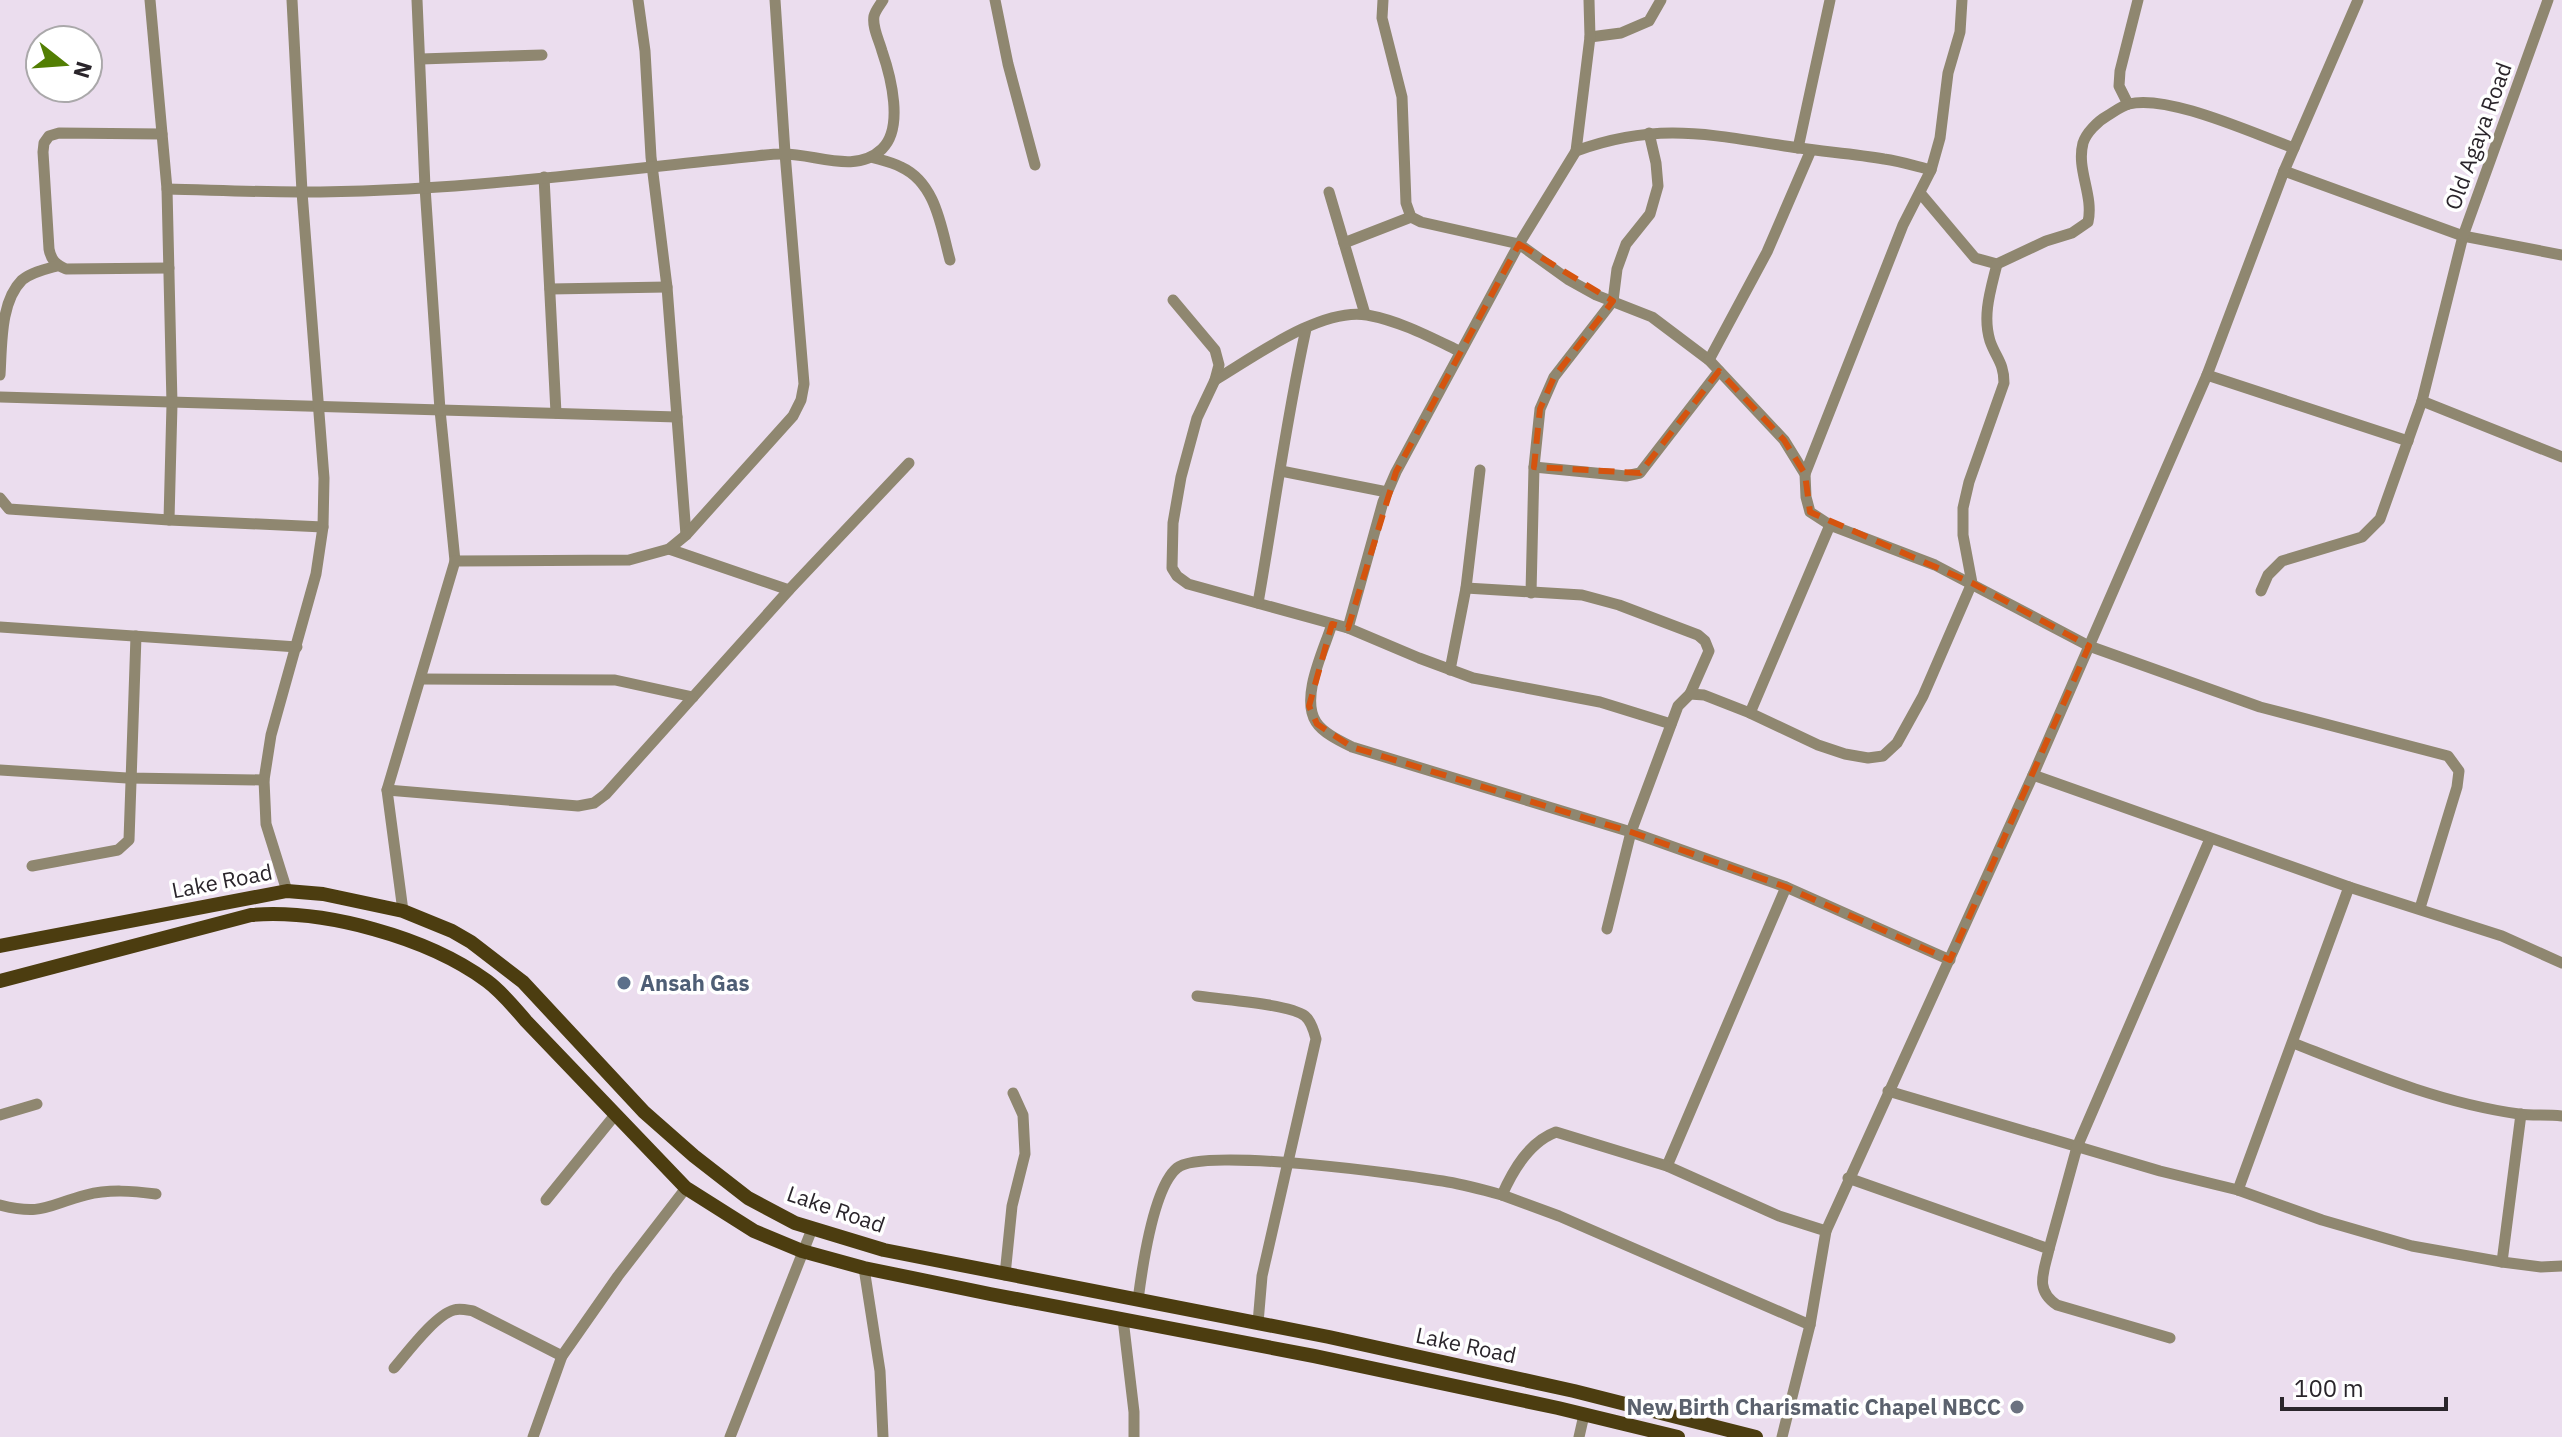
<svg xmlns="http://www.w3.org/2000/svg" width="2562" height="1437" font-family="'IBM Plex Sans',sans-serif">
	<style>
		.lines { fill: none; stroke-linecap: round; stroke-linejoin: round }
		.minor { stroke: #8f8770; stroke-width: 11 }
		.major { stroke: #4c3d10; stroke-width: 14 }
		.marked { fill: none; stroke: #d5540f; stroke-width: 6; stroke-dasharray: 16 10; stroke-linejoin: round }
		.service-dot { fill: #5c6f8a; stroke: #fff; stroke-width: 3 }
		.worship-dot { fill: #6b7280; stroke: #fff; stroke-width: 3 }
		.labels { text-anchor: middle; stroke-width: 7; stroke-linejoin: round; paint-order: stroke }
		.street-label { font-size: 22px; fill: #2a252b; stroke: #fff }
		.service-label { font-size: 22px; font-weight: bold; fill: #4e5e75; stroke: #fff; text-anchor: start }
		.worship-label { font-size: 22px; font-weight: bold; fill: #5b616d; stroke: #fff; text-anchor: end }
	</style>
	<rect width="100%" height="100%" fill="#ebddee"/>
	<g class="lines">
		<g class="minor">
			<path d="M150,0L167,189L172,404L169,520"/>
			<path d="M417,0L425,187L440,410L455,561"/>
			<path d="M638,0L645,51L651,157L667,287L686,535"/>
			<path d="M995,0L1008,64L1035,165"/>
			<path d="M1383,0L1382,18L1402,97L1406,203L1411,217L1421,222L1519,244L1569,280L1596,295L1652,317L1709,360L1784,440L1805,474L1806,497L1810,512L1830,525L1935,565L2089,646L2260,707L2448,756L2459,771L2457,787L2420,908"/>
			<path d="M1590,37L1621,33L1649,21L1661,0"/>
			<path d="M421,59L542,55"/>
			<path d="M2128,104L2119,86L2120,71L2138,0"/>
			<path d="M162,134L59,133L49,136L44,143L43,152L49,249C51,260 56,265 66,269L169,268"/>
			<path d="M1798,148L1830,0"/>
			<path d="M1576,151L1590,37L1589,0"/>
			<path d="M871,157C881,160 892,162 901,167C936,183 941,227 950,260"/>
			<path d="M2284,171L2463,236L2562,255"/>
			<path d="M544,177L556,413"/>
			<path d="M167,189C211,190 256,192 300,192C449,192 598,172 746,157C758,156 770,154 782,154C814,153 855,175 882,149C904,128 891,77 882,51C879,40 872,27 874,16C875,11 880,5 883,0"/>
			<path d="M1329,192L1365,314"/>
			<path d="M1921,194L1975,258L1997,264L2046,241L2072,233L2088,222C2094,195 2076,170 2083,143C2086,133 2098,121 2107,116C2114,112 2121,106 2129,104C2168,94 2254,134 2294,148"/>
			<path d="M1344,243L1411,217"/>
			<path d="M550,289L667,287"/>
			<path d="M1173,300L1215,350L1219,365L1215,380L1197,418L1181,477L1173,523L1172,568L1177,576L1188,584L1348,628L1419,658L1473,678L1600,702L1671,724"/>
			<path d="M1709,360L1767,252L1811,150"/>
			<path d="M0,375C2,345 0,302 22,280C32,272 46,269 57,266"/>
			<path d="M2207,375L2408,441"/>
			<path d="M1215,380C1254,357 1321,307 1367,315C1400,321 1430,337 1459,351"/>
			<path d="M0,397L677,417"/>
			<path d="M2422,401L2562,457"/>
			<path d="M1534,467L1626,476L1640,473L1719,371"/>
			<path d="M1281,471L1387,492"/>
			<path d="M1805,474L1903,225L1931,170L1940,138L1948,73L1960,32L1962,0"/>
			<path d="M0,498L9,509L169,520L323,527"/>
			<path d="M669,549L789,590"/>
			<path d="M1466,588L1582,595L1619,605L1698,635L1705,641L1709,651L1690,694"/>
			<path d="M2261,591L2268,575L2282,561L2362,537L2380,519L2422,401L2463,236L2548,0"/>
			<path d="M1531,593L1534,467L1540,409L1554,377L1613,301L1617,269L1626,244L1650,214L1658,186L1656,163L1649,133"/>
			<path d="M1258,603C1274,512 1286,420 1306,329"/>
			<path d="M1332,624C1324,650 1300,697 1316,722C1323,733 1340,741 1352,747L1631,832L1786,887L1950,960"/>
			<path d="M0,627L297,647"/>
			<path d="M1348,628L1383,502L1396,472L1519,244L1576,151C1661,120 1714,136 1799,148C1827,152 1856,154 1884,159C1900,161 1915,166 1931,170"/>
			<path d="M1450,670L1466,588L1480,470"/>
			<path d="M421,679L615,680L693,697"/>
			<path d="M1750,713L1818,745L1845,754L1868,758L1883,756L1897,743L1923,696L1972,583L1963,535V508L1969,482L2004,383C2004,363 1996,358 1990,341C1982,315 1991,289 1997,264"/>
			<path d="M0,770L127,778L264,780"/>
			<path d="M2033,775L2349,887L2502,936L2562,963"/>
			<path d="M387,790L578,806L594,803L606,794L789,590L909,463"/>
			<path d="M32,866L118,850L129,840L136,636"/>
			<path d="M287,891L266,824L264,780L271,735L316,574L323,527L324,478L302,192L292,0"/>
			<path d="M403,911L387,790L455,561L629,560L669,549L686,535L793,416L801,400L804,384L785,153L775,0"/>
			<path d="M1607,929L1631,832L1678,706L1690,694L1704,695L1750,713L1830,525"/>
			<path d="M1197,996C1218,999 1290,1004 1305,1016C1311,1021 1314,1031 1316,1039L1262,1276L1258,1323"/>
			<path d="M2293,1043C2367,1072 2440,1103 2519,1114C2533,1116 2547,1114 2562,1116"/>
			<path d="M1888,1091L2160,1171L2238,1190L2322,1220L2412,1246L2502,1262L2541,1267L2562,1266"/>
			<path d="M0,1115L37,1104"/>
			<path d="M1667,1166L1786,887"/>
			<path d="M1848,1178L2049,1249C2044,1272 2034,1290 2057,1305L2170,1338"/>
			<path d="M2238,1190L2349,887"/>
			<path d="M1502,1195L1559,1216L1810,1325"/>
			<path d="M546,1200L615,1115"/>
			<path d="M0,1205C43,1216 47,1205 86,1195C109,1189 133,1191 156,1194"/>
			<path d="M2049,1249L2077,1147L2210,839"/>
			<path d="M2502,1262L2521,1114"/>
			<path d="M864,1268L880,1371L883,1437"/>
			<path d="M1005,1275L1012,1206L1025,1154L1023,1115L1013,1093"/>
			<path d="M1138,1300C1142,1269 1153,1188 1177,1168C1202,1146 1408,1175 1448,1182C1466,1185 1484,1190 1502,1195C1513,1170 1529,1142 1556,1132L1667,1166L1779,1216L1826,1231"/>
			<path d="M1123,1319L1134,1412V1437"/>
			<path d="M394,1368C407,1353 435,1315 454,1310C460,1308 467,1310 473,1311L562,1356"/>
			<path d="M533,1437L562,1356L618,1276L686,1188"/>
			<path d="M730,1437L812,1229"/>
			<path d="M1579,1437L1584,1415"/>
			<path d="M1782,1437L1810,1325L1826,1231L2033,775L2207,375L2284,171L2358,0"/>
		</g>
		<g class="major">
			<path d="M0,946L287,891L323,894L403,911L452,931L471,942L523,982L644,1112L694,1156L748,1198L795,1223L884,1250L1329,1337L1574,1391L1756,1437"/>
			<path d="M0,981L251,915C324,909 427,937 487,981C502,992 514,1007 526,1021L686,1188L754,1231L802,1251L864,1268L990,1294L1314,1356L1558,1408L1678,1437"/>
		</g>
	</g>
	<path class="marked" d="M1519,244L1613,301L1554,377L1540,409L1534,467L1640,473L1719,371L1784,440L1805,474L1810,512L1972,583L2089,646L1950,960L1786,887L1631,832L1352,747L1317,724L1309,706L1332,624L1348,628L1396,472Z"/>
	<circle class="service-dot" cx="624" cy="983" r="8"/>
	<circle class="worship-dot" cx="2017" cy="1407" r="8"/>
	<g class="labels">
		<g class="street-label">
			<text transform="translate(2478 136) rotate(-70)" y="8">Old Agaya Road</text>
			<text transform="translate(222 881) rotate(-11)" y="8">Lake Road</text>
			<text transform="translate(836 1209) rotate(19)" y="8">Lake Road</text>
			<text transform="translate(1466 1345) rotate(12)" y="8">Lake Road</text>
		</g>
		<g class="service-label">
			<text x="640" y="991">Ansah Gas</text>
		</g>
		<g class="worship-label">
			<text x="2001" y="1415">New Birth Charismatic Chapel NBCC</text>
		</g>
	</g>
	<g transform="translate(64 64) rotate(107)"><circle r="38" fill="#ffffff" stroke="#aaa8aa" stroke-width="2"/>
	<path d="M0-6L14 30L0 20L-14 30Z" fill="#527e03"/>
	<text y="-12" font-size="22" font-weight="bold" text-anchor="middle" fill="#2a252b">N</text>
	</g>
	<path d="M2282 1397v12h164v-12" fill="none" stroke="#2a252b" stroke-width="4"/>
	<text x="2294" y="1397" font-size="24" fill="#2a252b" stroke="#ffffff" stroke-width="6" paint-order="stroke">100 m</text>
</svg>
